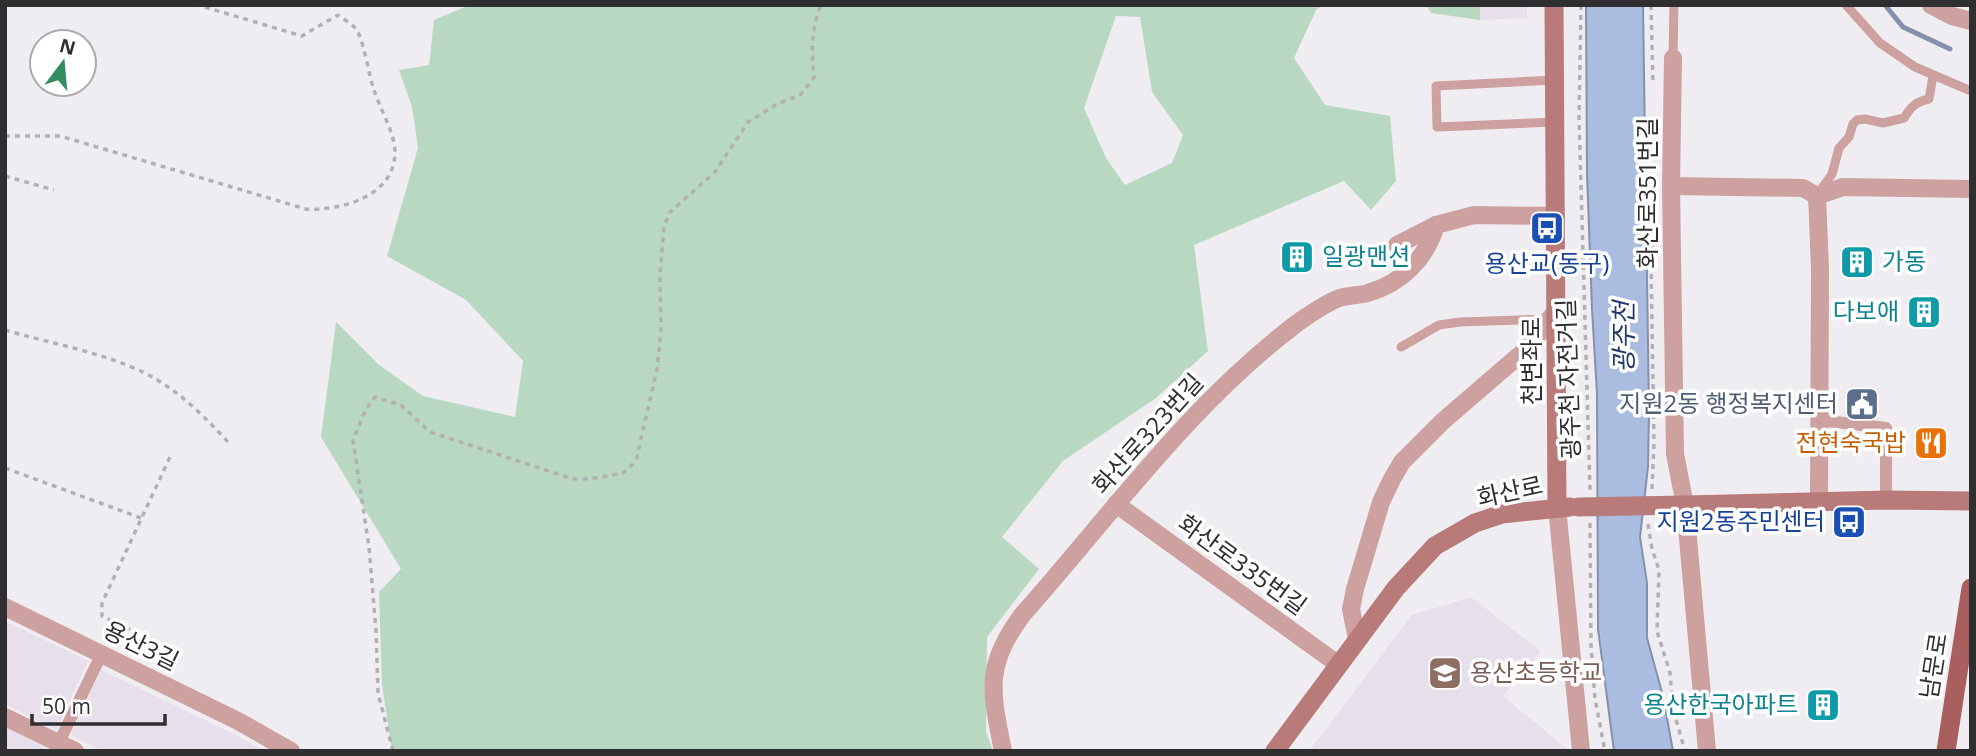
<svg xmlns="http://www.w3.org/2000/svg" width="1976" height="756" font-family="'Open Sans','Noto Sans KR',sans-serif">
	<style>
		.built { fill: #e7e0eb }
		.green { fill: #b9d8c2; fill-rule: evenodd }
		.water { fill: #aabcdf; stroke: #8591aa; stroke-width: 2 }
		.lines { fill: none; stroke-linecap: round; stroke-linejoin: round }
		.stream { stroke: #8591aa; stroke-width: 5 }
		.path { stroke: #b3b0b4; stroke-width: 3.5; stroke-dasharray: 5 5; stroke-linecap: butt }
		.service { stroke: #cca19f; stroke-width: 9 }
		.pedestrian { stroke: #cca19f; stroke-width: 12 }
		.minor { stroke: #cca19f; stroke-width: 18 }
		.secondary { stroke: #b87b79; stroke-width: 19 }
		.primary { stroke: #a95f5e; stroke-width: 19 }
		.secondary-bridge { stroke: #b87b79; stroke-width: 19 }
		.labels { text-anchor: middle; stroke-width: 7; stroke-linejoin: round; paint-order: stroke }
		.street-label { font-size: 24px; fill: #2f2e30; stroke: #fff }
		.culture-label { font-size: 24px; fill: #0d838f; stroke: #fff; text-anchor: start }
		.transit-label { font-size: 24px; fill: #164399; stroke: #fff }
		.service-label { font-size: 24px; fill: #4e5e75; stroke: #fff; text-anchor: end }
		.food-label { font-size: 24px; fill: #c56008; stroke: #fff; text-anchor: end }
		.education-label { font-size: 24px; fill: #785e54; stroke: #fff; text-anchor: start }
		.water-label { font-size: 26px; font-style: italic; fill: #243a68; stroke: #fff }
	</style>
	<rect width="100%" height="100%" fill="#f0edf2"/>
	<g class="built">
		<path d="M1480,5H1527V18L1480,20Z"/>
		<path d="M1471,597L1541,651L1503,696L1570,751H1309L1412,615Z"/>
		<path d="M5,621L88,661L56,730L5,704Z"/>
		<path d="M101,670L236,735L265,751H102L71,735Z"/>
		<path d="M5,726L47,749L46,751H5Z"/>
	</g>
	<g class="green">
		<path d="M466,5H1323L1316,10L1294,58L1325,105L1390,116L1396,181L1371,210L1344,181L1194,245L1208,351L1156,398L1063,461L1002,537L1039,569L987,637L986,732L993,751H392L382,685L379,592L401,569L321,437L336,322L378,364L423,396L515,417L523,361L466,300L387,256L418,148L412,107L399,70L429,65L434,20L465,7ZM1116,16L1140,17L1152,92L1183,135L1172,163L1125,185L1106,158L1084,108Z"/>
		<path d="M1426,5H1480V20L1431,13Z"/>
	</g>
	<path class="water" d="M1586,5H1643L1649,411L1648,467L1640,537L1647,583V638L1663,696L1673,751H1614L1598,629L1597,394L1592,309L1587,173Z"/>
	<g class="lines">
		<path class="stream" d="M1885,5L1903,27L1950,49"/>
		<g class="path">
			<path d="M1581,5L1579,117L1590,491"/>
			<path d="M1651,5L1653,84"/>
			<path d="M5,136H60L306,209C341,211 396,196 395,151C394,131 380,109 374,90C369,77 363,35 355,28C351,23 343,19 338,15L302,36L198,5"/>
			<path d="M5,176L54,190"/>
			<path d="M5,330C52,344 118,355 159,381C185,397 207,419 228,442"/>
			<path d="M5,468L141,518"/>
			<path d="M1652,489L1654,443L1651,265L1653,238"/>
			<path d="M1590,523L1591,645L1595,699L1605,751"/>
			<path d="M1648,524L1652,549L1659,570L1657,631L1670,673L1673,709L1685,751"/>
			<path d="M157,643L102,616V603L171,455"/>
			<path d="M393,751L378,693L376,631L369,547L353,440L366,409L375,397L401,405L430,432L573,479H590L623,473L636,461L657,369L661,332L660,274L664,227L669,213L715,172L748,122L777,104L800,95L814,78C811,51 811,30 821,5"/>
		</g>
		<g class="service">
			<path d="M1846,5L1880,43L1915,67L1971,91"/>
			<path d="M1673,58L1674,5"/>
			<path d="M1554,80L1436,86L1437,127L1554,122"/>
			<path d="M1820,191L1832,174L1839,148L1849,137L1853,124L1857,120L1865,119L1883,123L1904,118C1911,107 1915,102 1929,99L1933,76"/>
			<path d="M1401,347L1439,325L1460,322L1548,319"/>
		</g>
		<g class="pedestrian">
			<path d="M1819,420L1886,428V500"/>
			<path d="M55,751L102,653"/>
		</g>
		<g class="minor">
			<path d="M1931,5L1952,16L1971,21"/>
			<path d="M1673,58L1671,186L1675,454L1685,505L1707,751"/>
			<path d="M1671,186L1803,188L1817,196L1820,268L1819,502"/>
			<path d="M1817,196L1843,187L1971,189"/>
			<path d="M1397,245L1436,225L1474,215L1555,216"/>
			<path d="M1116,504L1339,665"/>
			<path d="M1557,507L1581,751"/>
			<path d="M5,607L238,721L291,751"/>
			<path d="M1357,639L1351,609L1355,589L1381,502L1392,479L1402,462L1443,421L1530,346L1557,309"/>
			<path d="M5,717L75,751"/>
			<path d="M1003,751C991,691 984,665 1023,614C1111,515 1189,405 1296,324C1309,315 1322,305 1337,299C1346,295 1358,296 1368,293C1402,283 1426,259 1436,225"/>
		</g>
		<g class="secondary">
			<path d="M1554,5L1557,507"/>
			<path d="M1685,505L1886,500L1971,501"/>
			<path d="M1275,751L1396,588L1435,546L1475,523L1502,514L1570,507"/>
		</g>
		<path class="primary" d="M1946,751L1971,588"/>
		<path class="secondary-bridge" d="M1578,507L1685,505"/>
	</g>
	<defs>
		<g id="bus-square" transform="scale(1.75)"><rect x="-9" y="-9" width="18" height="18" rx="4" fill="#1a4fb4" stroke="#fff"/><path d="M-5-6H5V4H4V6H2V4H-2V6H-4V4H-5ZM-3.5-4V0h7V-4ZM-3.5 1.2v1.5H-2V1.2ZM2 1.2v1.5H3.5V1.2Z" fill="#fff"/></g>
		<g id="building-square" transform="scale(1.75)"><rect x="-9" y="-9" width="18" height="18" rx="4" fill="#0f9aa8" stroke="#fff"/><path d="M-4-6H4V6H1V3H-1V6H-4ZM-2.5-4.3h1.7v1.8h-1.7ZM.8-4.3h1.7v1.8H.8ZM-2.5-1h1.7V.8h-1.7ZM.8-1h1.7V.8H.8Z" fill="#fff"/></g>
		<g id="civic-square" transform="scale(1.75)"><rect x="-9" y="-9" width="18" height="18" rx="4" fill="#5c6f8a" stroke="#fff"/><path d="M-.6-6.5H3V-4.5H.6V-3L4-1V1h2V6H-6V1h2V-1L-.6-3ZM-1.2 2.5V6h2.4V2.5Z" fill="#fff"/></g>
		<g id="restaurant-square" transform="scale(1.75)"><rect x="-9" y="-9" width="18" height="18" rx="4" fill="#e8710a" stroke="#fff"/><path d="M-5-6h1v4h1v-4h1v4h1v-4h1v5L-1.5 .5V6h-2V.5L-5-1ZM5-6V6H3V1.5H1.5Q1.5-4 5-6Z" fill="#fff"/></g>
		<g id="school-square" transform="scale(1.75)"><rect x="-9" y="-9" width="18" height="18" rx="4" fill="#8d6e63" stroke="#fff"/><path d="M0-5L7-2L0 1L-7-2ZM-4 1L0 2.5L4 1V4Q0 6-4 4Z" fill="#fff"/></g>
	</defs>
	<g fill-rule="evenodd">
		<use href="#bus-square" x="1547" y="228"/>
		<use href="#building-square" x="1297" y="257"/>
		<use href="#building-square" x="1857" y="262"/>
		<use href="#building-square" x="1924" y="312"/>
		<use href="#civic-square" x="1862" y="404"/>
		<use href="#restaurant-square" x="1931" y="443"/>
		<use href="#bus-square" x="1849" y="522"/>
		<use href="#school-square" x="1445" y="673"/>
		<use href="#building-square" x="1823" y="705"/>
	</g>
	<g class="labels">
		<g class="street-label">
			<text transform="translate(1648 193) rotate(-90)" y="8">화산로351번길</text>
			<text transform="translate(1532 361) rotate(-90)" y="8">천변좌로</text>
			<text transform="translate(1569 379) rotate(-92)" y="8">광주천 자전거길</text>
			<text transform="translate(1148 434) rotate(-48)" y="8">화산로323번길</text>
			<text transform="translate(1510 492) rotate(-12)" y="8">화산로</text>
			<text transform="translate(1242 565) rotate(36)" y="8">화산로335번길</text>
			<text transform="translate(141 646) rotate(26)" y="8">용산3길</text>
			<text transform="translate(1934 666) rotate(-81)" y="8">남문로</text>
		</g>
		<g class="culture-label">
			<text x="1322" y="265">일광맨션</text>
			<text x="1882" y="270">가동</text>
			<text x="1899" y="320" text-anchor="end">다보애</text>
			<text x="1798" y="713" text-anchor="end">용산한국아파트</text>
		</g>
		<g class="transit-label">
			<text x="1547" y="272">용산교(동구)</text>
			<text x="1825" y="530" text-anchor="end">지원2동주민센터</text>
		</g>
		<g class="service-label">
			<text x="1838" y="412">지원2동 행정복지센터</text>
		</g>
		<g class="food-label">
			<text x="1906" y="451">전현숙국밥</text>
		</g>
		<g class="education-label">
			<text x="1470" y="681">용산초등학교</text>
		</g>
		<g class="water-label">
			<text transform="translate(1624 337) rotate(-90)" y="9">광주천</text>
		</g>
	</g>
	<rect width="1976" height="756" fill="none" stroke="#2f2e30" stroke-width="14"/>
	<g transform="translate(63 63) rotate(16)"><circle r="33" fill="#ffffff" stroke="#acabac" stroke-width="2"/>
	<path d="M0-5L12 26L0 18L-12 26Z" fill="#348d63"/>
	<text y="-10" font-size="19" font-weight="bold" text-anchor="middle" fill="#2f2e30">N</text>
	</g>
	<path d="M32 714v10h133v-10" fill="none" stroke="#2f2e30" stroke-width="3.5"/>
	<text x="42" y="714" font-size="21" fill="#2f2e30" stroke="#ffffff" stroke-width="5" paint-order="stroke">50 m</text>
</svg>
